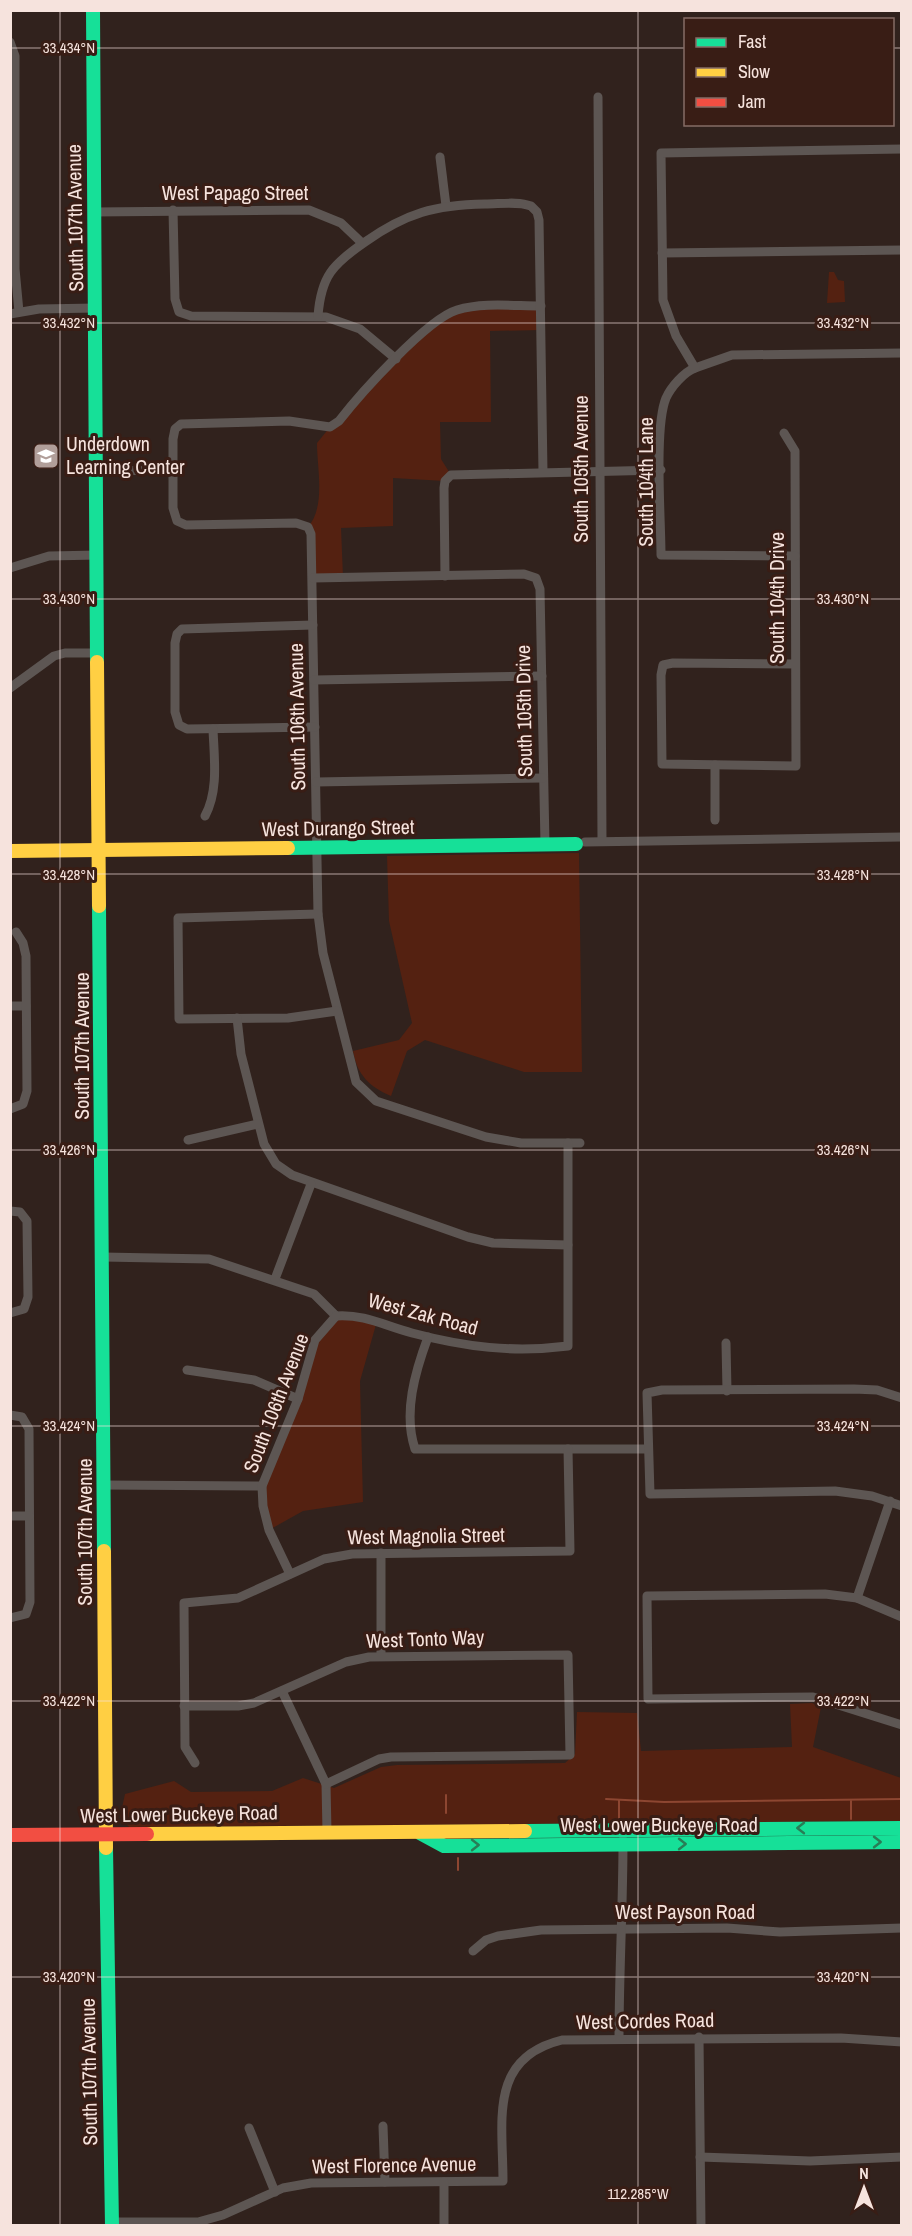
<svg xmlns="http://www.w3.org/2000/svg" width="912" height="2236" font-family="'Archivo Narrow',sans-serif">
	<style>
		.green { fill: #542111 }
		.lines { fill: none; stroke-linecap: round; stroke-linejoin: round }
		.stream { stroke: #8d4631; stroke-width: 2 }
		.street { stroke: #5d5653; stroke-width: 9 }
		.fast { stroke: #16e098; stroke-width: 14 }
		.slow { stroke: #ffcf43; stroke-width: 14 }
		.jam { stroke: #f24e42; stroke-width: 14 }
		.oneway { stroke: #287e56 }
		.ticks { fill: none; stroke: #f6e3dd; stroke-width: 1.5; stroke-opacity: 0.45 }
		.labels { text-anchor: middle; stroke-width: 6; stroke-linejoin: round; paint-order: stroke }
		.street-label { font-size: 20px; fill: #f6e3dd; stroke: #391d15 }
		.poi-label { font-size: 20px; fill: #f6e3dd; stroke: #391d15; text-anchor: start }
		.ticks-label { font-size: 15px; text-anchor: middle; fill: #f6e3dd; stroke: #391d15; stroke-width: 6; stroke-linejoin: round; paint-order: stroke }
	</style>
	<rect width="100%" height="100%" fill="#31221d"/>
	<g class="green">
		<path d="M829,272H834L838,280L844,281L845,302L827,303Z"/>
		<path d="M541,306V330L490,331L491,422H440L441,459L451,475L445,481L393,478V526L341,528L343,577L313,578L308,527C326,506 317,469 317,443L330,427L423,331L456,310Z"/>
		<path d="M579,853L582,1072H524L425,1040L407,1051L391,1096C370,1087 357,1075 353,1051L399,1040L412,1023L389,921L387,856Z"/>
		<path d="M336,1316L377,1321L360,1381L363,1502L303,1511L269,1530L262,1486L315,1340Z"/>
		<path d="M812,1703L821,1707L813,1747L901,1778V1821L129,1827L120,1817L125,1794L174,1781L191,1792L272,1791L303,1778L334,1788L381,1767L397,1765L565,1763L575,1754L577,1712L637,1713L641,1751L792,1747L790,1704Z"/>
	</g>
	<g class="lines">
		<g class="stream">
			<path d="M446,1795V1813"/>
			<path d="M606,1799L664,1802L902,1799"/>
			<path d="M619,1800V1821"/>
			<path d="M851,1819V1801"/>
			<path d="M458,1858V1870"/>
		</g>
		<g class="street">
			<path d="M10,42L15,56V269L19,312"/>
			<path d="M598,97L602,841"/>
			<path d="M440,157L446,206"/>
			<path d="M173,210L175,299L179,312L191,316L326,317L360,329L396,359"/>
			<path d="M94,212L309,210L341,223L362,243"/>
			<path d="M662,253L902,250"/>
			<path d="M541,306C514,306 483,302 457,310C427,319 360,394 339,421L330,427L289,421L181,424L175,429L173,439V508L177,521L186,525L296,523L308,527L311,534L318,914L323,953L356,1082L376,1101L486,1137L521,1143H580"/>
			<path d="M10,314L39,309L96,308"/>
			<path d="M318,316C321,276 333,264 365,242C406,213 435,205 485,204C500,204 518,201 531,206L537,212L539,220L543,472"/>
			<path d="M695,368L732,355L902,353"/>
			<path d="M784,433L795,451L796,766L662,764L661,675L663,665L673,663L795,664"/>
			<path d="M98,471L173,470"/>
			<path d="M795,556L661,555C661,519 654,427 666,398C671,387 684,372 695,368L676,336L663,300L661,153L902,149"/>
			<path d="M10,568L49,556L98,555"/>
			<path d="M445,576L444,488L445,481L451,475L661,470"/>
			<path d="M313,578L524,574L536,578L540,589L545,845"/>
			<path d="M313,625L182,629L177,634L175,643V712L179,725L187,729L315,727"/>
			<path d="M314,680L542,676"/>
			<path d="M10,688L54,656L65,653H99"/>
			<path d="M715,765V820"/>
			<path d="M316,782L543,778"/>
			<path d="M205,816C219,790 214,757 213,729"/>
			<path d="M585,842L902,837"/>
			<path d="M318,914L178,918L179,1019L288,1018L337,1011"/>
			<path d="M10,1006H26"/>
			<path d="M237,1018L241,1054L264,1144L276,1164L292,1175L468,1237L493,1243L568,1245"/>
			<path d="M10,1109L23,1104L27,1091L26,956L23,943L16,932"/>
			<path d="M188,1140L258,1124"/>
			<path d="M10,1211L20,1212L27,1221L28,1297L24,1309L10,1313"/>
			<path d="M103,1257L209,1259L314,1294L336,1316"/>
			<path d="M275,1279L311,1184"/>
			<path d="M336,1316C365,1314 385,1326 412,1333C465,1347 513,1353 568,1346V1143"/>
			<path d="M428,1337C415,1372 403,1413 415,1449H647"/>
			<path d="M726,1343L727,1391"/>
			<path d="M187,1370L254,1380L298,1399"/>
			<path d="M902,1398L877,1390L854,1389L662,1390L647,1393L650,1494L835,1491L872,1496L902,1506"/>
			<path d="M10,1415L22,1417L29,1429L30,1602L26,1614L10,1618"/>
			<path d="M104,1485L262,1486"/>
			<path d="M10,1516H29"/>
			<path d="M381,1553V1655"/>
			<path d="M290,1574L269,1530L263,1506L262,1486L298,1399L315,1340L336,1316"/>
			<path d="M857,1598L890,1501"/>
			<path d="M902,1617L857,1598L825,1594L647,1596L648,1699L813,1697L902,1725"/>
			<path d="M282,1691L326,1784L327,1832"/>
			<path d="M184,1706H238L254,1703L346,1662L369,1657L568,1655L570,1755L391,1757L379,1759L326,1784"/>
			<path d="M195,1763L185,1747L184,1603L238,1598L324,1559L352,1554L570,1551L568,1449"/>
			<path d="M473,1951L486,1940L498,1936L541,1930L727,1928L780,1932L902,1928"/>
			<path d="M699,2037L701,2226"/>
			<path d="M619,2039C619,1972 623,1907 623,1840"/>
			<path d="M383,2126L385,2182"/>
			<path d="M249,2128L275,2192"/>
			<path d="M700,2157L810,2161L902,2157"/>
			<path d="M112,2222H198L223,2215L283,2188L311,2183L503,2181C503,2121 488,2058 562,2040L841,2038L902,2042"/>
			<path d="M444,2226V2182"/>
		</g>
		<g class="fast">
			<path d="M93,10L97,662"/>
			<path d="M288,848L576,844"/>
			<path d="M99,906L104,1551"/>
			<path d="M525,1831L902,1828"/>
			<path d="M420,1833L444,1846L902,1842"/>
			<path d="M106,1848L112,2226"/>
		</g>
		<g class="slow">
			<path d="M97,662L99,906"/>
			<path d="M10,851L288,848"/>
			<path d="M104,1551L106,1848"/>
			<path d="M147,1834L525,1831"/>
		</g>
		<path class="jam" d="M10,1835L147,1834"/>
	</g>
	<defs><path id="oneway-chevron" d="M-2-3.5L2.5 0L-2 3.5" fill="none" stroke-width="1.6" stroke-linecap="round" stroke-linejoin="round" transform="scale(1.5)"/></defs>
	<g class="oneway">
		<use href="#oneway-chevron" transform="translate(801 1828) rotate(180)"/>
		<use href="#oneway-chevron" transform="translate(877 1842)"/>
		<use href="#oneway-chevron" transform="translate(682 1844)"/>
		<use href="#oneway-chevron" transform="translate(475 1845)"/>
	</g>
	<path class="ticks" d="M60,10V2226M638,10V2226M10,48H686M892,48H902M10,323H902M10,599H902M10,874H902M10,1150H902M10,1426H902M10,1701H902M10,1977H902"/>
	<defs>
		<g id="school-square" transform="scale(1.35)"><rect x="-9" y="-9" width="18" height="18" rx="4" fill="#b19f9a" stroke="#391d15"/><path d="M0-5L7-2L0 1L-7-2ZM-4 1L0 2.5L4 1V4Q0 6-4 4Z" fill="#fff"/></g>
	</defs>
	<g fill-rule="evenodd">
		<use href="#school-square" x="46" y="456"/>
	</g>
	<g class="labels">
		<g class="street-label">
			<text x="235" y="200">West Papago Street</text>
			<text transform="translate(75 218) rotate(-91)" y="7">South 107th Avenue</text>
			<text transform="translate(581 469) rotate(-90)" y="7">South 105th Avenue</text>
			<text transform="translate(646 482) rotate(-90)" y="7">South 104th Lane</text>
			<text transform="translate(777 598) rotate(-90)" y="7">South 104th Drive</text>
			<text transform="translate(524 711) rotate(-91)" y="7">South 105th Drive</text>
			<text transform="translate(297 717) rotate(-91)" y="7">South 106th Avenue</text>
			<text transform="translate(338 828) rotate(-1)" y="7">West Durango Street</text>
			<text transform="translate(82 1046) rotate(-90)" y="7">South 107th Avenue</text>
			<text transform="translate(423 1314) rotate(15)" y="7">West Zak Road</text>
			<text transform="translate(276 1403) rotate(-69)" y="7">South 106th Avenue</text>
			<text transform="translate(85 1532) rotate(-90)" y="7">South 107th Avenue</text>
			<text transform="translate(426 1536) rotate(-1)" y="7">West Magnolia Street</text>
			<text transform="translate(425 1639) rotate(-2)" y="7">West Tonto Way</text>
			<text transform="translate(179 1814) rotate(-1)" y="7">West Lower Buckeye Road</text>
			<text x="659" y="1832">West Lower Buckeye Road</text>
			<text x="685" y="1919">West Payson Road</text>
			<text transform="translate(645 2021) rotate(-1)" y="7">West Cordes Road</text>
			<text transform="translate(89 2072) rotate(-91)" y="7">South 107th Avenue</text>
			<text transform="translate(394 2165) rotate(-1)" y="7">West Florence Avenue</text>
		</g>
		<g class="poi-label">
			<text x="66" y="451">Underdown<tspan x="66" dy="23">Learning Center</tspan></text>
		</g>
	</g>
	<g class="ticks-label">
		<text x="69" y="53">33.434°N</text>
		<text x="69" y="328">33.432°N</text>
		<text x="843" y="328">33.432°N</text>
		<text x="69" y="604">33.430°N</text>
		<text x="843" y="604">33.430°N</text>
		<text x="69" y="880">33.428°N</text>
		<text x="843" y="880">33.428°N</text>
		<text x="69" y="1155">33.426°N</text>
		<text x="843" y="1155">33.426°N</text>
		<text x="69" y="1431">33.424°N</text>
		<text x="843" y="1431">33.424°N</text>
		<text x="69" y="1706">33.422°N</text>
		<text x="843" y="1706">33.422°N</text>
		<text x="69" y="1982">33.420°N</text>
		<text x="843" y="1982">33.420°N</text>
		<text x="638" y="2199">112.285°W</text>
	</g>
	<rect width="912" height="2236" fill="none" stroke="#f6e3dd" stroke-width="24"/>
	<rect x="684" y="18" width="210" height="108" fill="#391d15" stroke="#856c65" stroke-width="1.5"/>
	<rect x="696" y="38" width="30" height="9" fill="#16e098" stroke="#856c65" stroke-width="1.5"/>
	<text x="738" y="48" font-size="18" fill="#f6e3dd">Fast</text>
	<rect x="696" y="68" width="30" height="9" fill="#ffcf43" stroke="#856c65" stroke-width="1.5"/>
	<text x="738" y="78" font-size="18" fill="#f6e3dd">Slow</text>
	<rect x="696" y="98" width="30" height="9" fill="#f24e42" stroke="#856c65" stroke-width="1.5"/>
	<text x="738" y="108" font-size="18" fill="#f6e3dd">Jam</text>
	<g transform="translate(864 2188)" stroke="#391d15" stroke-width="4.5" paint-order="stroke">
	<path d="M0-4.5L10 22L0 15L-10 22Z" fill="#f6e3dd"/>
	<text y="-9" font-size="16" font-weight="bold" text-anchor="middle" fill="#f6e3dd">N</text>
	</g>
</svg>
